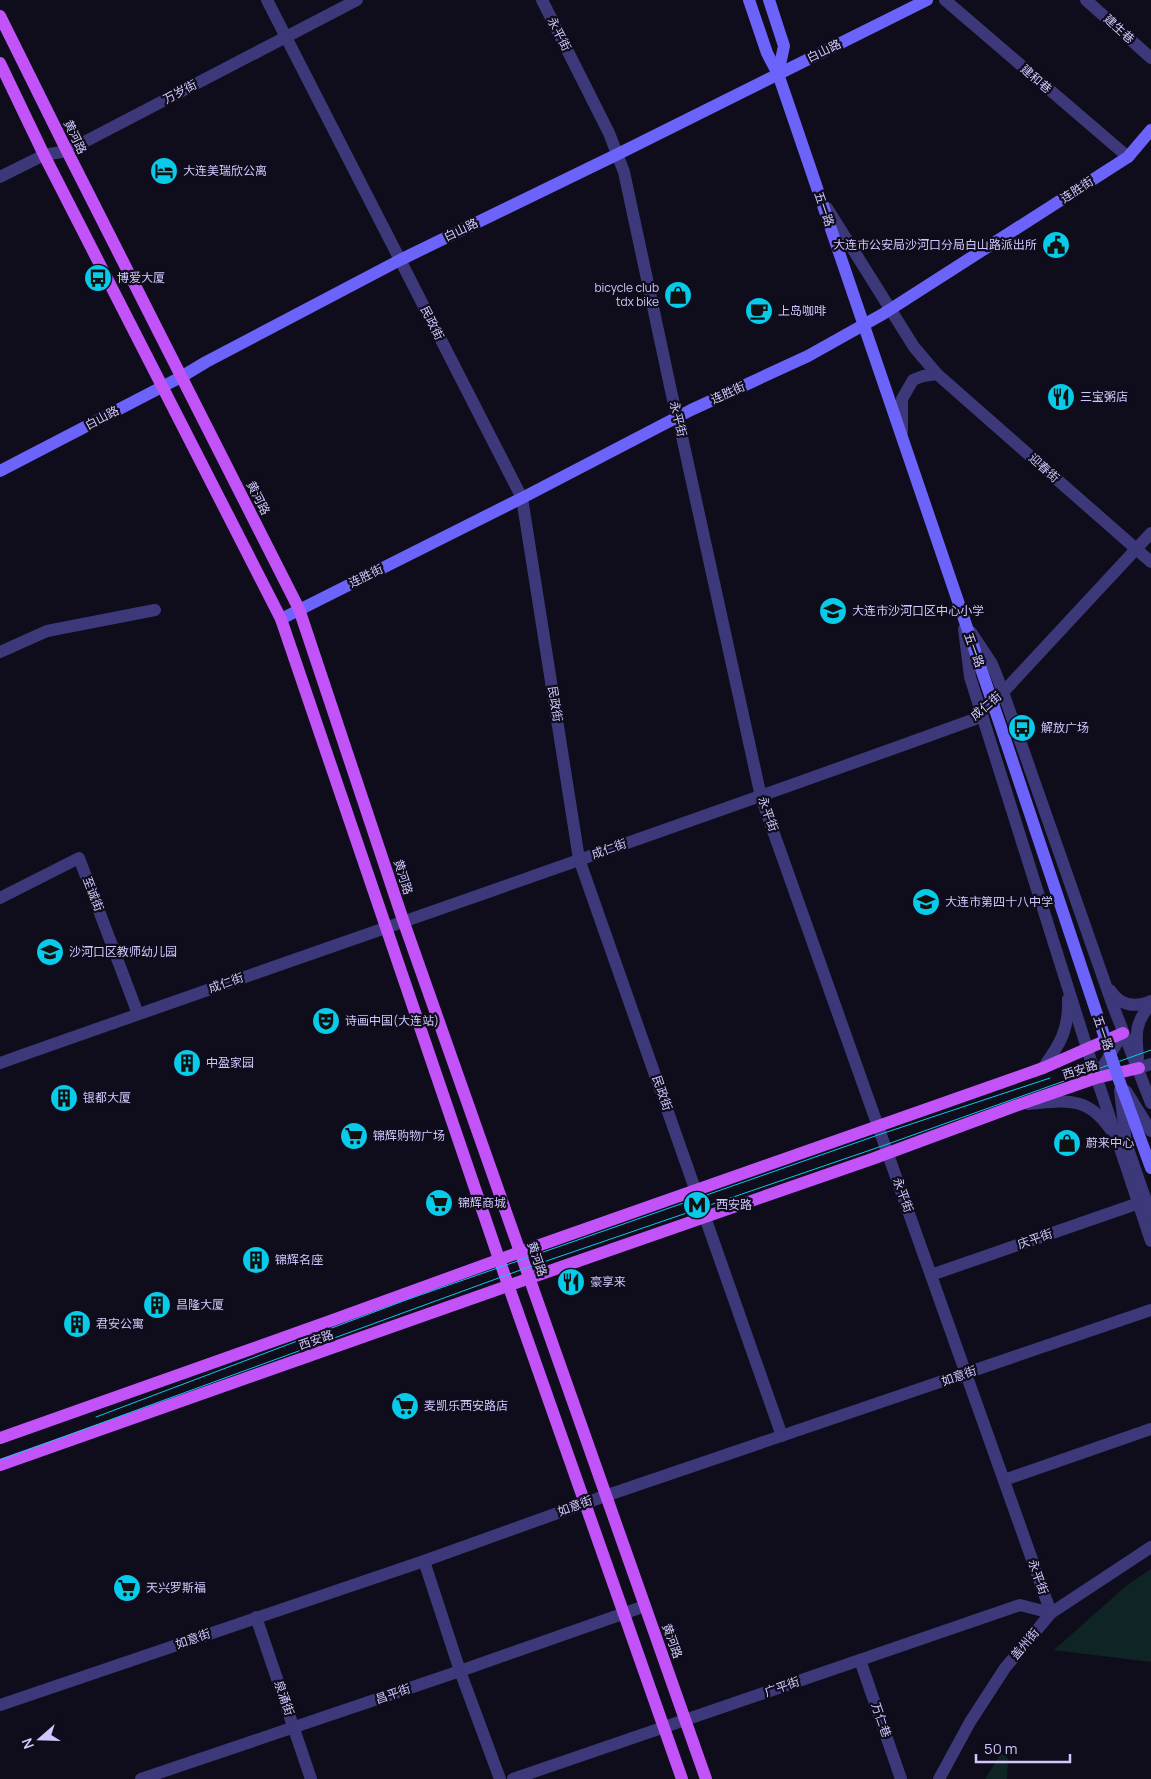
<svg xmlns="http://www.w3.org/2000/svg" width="1151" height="1779" font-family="Manrope,'Noto Sans SC',sans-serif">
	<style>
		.green { fill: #0f2525 }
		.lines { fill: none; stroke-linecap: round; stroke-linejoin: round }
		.minor { stroke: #3d3879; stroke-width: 12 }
		.tertiary { stroke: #3d3879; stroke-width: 12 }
		.secondary { stroke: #6c63fa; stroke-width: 12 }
		.primary { stroke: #c253f9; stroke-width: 12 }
		.tram { stroke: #08cae9; stroke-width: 1 }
		.tertiary-bridge { stroke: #3d3879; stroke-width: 12 }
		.secondary-bridge { stroke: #6c63fa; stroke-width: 12 }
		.labels { text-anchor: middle; stroke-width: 4.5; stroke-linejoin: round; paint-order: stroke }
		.street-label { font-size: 12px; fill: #d0c8fd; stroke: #0f0c1c }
		.poi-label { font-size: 12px; fill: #d0c8fd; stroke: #0f0c1c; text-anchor: start }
	</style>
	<rect width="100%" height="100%" fill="#0f0c1c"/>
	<g class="green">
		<path d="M1151,1569V1662L1054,1650L1126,1586Z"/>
		<path d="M1001,1753L1008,1758L1007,1779H985Z"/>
	</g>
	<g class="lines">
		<g class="minor">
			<path d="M267,0L522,498L579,859L782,1436"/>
			<path d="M542,0L609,133L624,172L673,400L681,432L761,797L1051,1613"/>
			<path d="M945,0L1128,157"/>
			<path d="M1086,0L1151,58"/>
			<path d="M0,652L47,631L155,610"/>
			<path d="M0,898L79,858L138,1014"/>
			<path d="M931,1275L1139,1203"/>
			<path d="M424,1561L460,1671L500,1779"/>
			<path d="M256,1617L311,1779"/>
			<path d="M860,1660L901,1779"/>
			<path d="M0,1705L424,1561L605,1496L1151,1310"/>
			<path d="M141,1779L460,1671L645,1606"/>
			<path d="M513,1779L1020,1605L1051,1613"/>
		</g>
		<g class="tertiary">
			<path d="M0,177L44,155L67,151L357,0"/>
			<path d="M827,208L914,347L937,374L1151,562"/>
			<path d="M902,432V399L913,380L923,376L937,374"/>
			<path d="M964,629L970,677L1092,1064L1151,1241"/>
			<path d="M971,632L992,664L1003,692L1112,1003L1151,1103"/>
			<path d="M1110,990C1120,1006 1135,1008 1151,1001"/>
			<path d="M1138,1058C1136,1035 1134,1023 1151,1004"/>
			<path d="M0,1063C325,948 651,837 975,719L982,711L993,703L1151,533"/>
			<path d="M1043,1068C1060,1044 1069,1030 1068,999"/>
			<path d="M1139,1068L1151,1064"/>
			<path d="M1096,1078L1123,1033"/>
			<path d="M1028,1104C1065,1101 1087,1095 1110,1129"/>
			<path d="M1004,1480L1151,1429"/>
			<path d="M939,1779L970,1722L1005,1668L1051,1613L1151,1547"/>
		</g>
		<g class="secondary">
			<path d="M749,0L767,53L778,74L787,100L1005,739"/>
			<path d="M769,0L784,46L778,74"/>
			<path d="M0,471L181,377L206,362L400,260L618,154L927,0"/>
			<path d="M281,619L522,498L691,410L808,356L883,314L1128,157L1151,130"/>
		</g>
		<g class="primary">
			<path d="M0,16L67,151L299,609L403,920L706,1779"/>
			<path d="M0,63L44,155L281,619L499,1259L682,1779"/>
			<path d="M0,1438L333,1320L520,1252L1043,1068L1123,1033"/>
			<path d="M0,1465L564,1266L872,1159L1015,1106L1096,1078L1139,1068"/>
		</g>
		<g class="tram">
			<path d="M96,1417L406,1300L881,1134L1050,1078"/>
			<path d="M0,1460L526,1268L885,1145L1151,1050"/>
		</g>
		<g class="tertiary-bridge">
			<path d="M1120,1090L1126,1143L1151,1215"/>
			<path d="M1126,1091L1151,1131"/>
		</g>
		<path class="secondary-bridge" d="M1005,739L1119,1080L1151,1168"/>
	</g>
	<defs>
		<g id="hotel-disc" transform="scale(1.4375)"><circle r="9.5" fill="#08cae9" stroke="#0f0c1c"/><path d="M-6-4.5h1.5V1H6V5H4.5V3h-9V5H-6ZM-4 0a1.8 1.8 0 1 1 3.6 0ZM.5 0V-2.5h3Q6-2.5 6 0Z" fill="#111"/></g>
		<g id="civic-disc" transform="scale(1.4375)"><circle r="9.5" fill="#08cae9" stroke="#0f0c1c"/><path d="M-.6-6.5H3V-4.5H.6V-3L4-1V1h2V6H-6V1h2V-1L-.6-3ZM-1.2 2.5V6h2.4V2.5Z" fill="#111"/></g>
		<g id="bus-disc" transform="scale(1.4375)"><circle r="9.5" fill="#08cae9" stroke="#0f0c1c"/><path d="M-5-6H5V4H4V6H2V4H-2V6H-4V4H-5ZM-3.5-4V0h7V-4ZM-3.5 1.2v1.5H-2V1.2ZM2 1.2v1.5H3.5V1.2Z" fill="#111"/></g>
		<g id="shop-disc" transform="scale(1.4375)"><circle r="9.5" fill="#08cae9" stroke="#0f0c1c"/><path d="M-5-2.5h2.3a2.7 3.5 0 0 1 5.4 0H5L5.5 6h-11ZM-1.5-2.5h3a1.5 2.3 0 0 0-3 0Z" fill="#111"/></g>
		<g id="cafe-disc" transform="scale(1.4375)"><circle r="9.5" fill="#08cae9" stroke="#0f0c1c"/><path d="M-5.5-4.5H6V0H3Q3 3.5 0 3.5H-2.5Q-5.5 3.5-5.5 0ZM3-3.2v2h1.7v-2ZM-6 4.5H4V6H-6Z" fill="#111"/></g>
		<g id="restaurant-disc" transform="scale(1.4375)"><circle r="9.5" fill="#08cae9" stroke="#0f0c1c"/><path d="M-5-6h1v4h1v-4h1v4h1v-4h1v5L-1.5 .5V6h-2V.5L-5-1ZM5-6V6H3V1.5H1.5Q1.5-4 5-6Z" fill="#111"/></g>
		<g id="school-disc" transform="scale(1.4375)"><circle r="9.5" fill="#08cae9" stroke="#0f0c1c"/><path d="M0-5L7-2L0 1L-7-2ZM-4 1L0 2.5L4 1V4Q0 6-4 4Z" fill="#111"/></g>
		<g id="theatre-disc" transform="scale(1.4375)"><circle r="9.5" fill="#08cae9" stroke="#0f0c1c"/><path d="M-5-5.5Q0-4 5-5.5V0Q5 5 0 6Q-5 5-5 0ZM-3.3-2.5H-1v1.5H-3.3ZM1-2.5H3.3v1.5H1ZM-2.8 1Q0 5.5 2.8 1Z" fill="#111"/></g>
		<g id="building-disc" transform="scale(1.4375)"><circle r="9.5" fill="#08cae9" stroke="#0f0c1c"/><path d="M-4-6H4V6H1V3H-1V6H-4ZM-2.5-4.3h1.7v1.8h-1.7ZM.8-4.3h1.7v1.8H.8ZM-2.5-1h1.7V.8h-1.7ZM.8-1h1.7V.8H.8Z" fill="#111"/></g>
		<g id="supermarket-disc" transform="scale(1.4375)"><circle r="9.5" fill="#08cae9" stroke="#0f0c1c"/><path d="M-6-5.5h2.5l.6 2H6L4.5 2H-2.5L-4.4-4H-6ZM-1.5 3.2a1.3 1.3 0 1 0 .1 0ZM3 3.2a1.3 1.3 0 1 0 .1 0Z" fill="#111"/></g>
		<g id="metro-disc" transform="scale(1.4375)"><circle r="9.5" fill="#08cae9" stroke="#0f0c1c"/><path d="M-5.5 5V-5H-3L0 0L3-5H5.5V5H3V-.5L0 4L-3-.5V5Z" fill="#111"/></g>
	</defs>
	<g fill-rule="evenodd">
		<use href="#hotel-disc" x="164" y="171"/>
		<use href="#civic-disc" x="1056" y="245"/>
		<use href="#bus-disc" x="98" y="278"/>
		<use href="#shop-disc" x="678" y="295"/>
		<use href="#cafe-disc" x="759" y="311"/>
		<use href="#restaurant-disc" x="1061" y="397"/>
		<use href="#school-disc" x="833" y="611"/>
		<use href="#bus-disc" x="1022" y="728"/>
		<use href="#school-disc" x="926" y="902"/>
		<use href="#school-disc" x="50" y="952"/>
		<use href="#theatre-disc" x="326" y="1021"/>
		<use href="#building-disc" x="187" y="1063"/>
		<use href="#building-disc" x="64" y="1098"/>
		<use href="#supermarket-disc" x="354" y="1136"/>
		<use href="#shop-disc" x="1067" y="1143"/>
		<use href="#supermarket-disc" x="439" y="1203"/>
		<use href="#metro-disc" x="697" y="1205"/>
		<use href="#building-disc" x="256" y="1260"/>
		<use href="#restaurant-disc" x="571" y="1282"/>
		<use href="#building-disc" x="157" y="1305"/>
		<use href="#building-disc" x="77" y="1324"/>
		<use href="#supermarket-disc" x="405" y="1406"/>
		<use href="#supermarket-disc" x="127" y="1588"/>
	</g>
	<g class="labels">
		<g class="street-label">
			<text transform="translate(1119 29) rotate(42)" y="4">建生巷</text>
			<text transform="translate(559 34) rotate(63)" y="4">永平街</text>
			<text transform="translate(824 51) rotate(-26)" y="4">白山路</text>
			<text transform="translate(1036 79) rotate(41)" y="4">建和巷</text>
			<text transform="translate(180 92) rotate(-28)" y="4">万岁街</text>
			<text transform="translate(75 137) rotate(64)" y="4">黄河路</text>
			<text transform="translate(1077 190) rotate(-33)" y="4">连胜街</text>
			<text transform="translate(824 209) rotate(71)" y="4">五一路</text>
			<text transform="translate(461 230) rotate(-26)" y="4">白山路</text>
			<text transform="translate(432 323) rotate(63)" y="4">民政街</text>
			<text transform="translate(728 393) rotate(-24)" y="4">连胜街</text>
			<text transform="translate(102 418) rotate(-28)" y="4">白山路</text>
			<text transform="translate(678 419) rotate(76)" y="4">永平街</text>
			<text transform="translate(1044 468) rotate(42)" y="4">迎春街</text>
			<text transform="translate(258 498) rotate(63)" y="4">黄河路</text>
			<text transform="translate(366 576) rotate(-26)" y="4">连胜街</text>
			<text transform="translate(974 650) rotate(70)" y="4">五一路</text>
			<text transform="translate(555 704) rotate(81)" y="4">民政街</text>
			<text transform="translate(986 706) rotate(-40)" y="4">成仁街</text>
			<text transform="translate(768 814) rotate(71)" y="4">永平街</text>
			<text transform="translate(609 849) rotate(-19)" y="4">成仁街</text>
			<text transform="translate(403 877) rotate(72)" y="4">黄河路</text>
			<text transform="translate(93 894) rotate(69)" y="4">至诚街</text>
			<text transform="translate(226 983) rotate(-19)" y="4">成仁街</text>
			<text transform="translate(1103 1033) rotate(71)" y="4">五一路</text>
			<text transform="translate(1080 1070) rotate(-18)" y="4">西安路</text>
			<text transform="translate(662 1093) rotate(71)" y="4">民政街</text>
			<text transform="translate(903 1195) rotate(70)" y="4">永平街</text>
			<text transform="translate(1035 1239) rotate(-19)" y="4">庆平街</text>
			<text transform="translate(537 1259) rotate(71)" y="4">黄河路</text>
			<text transform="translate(316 1340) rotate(-19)" y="4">西安路</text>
			<text transform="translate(959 1376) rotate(-19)" y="4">如意街</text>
			<text transform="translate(575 1506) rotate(-20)" y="4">如意街</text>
			<text transform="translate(1038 1577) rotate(71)" y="4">永平街</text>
			<text transform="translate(193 1639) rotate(-19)" y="4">如意街</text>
			<text transform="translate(672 1641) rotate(70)" y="4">黄河路</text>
			<text transform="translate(1025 1644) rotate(-50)" y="4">盖州街</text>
			<text transform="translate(782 1687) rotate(-19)" y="4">广平街</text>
			<text transform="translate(393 1694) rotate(-19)" y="4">昌平街</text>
			<text transform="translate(284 1698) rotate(71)" y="4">泉涌街</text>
			<text transform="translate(881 1720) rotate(71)" y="4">万仁巷</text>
		</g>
		<g class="poi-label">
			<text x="183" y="175">大连美瑞欣公离</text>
			<text x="1037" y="249" text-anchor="end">大连市公安局沙河口分局白山路派出所</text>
			<text x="117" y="282">博爱大厦</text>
			<text x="659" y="292" text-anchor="end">bicycle club<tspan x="659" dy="14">tdx bike</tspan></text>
			<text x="778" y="315">上岛咖啡</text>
			<text x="1080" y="401">三宝粥店</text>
			<text x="852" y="615">大连市沙河口区中心小学</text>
			<text x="1041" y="732">解放广场</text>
			<text x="945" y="906">大连市第四十八中学</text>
			<text x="69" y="956">沙河口区教师幼儿园</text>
			<text x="345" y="1025">诗画中国(大连站)</text>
			<text x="206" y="1067">中盈家园</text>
			<text x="83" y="1102">银都大厦</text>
			<text x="373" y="1140">锦辉购物广场</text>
			<text x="1086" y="1147">蔚来中心</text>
			<text x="458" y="1207">锦辉商城</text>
			<text x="716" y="1209">西安路</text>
			<text x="275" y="1264">锦辉名座</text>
			<text x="590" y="1286">豪享来</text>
			<text x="176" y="1309">昌隆大厦</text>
			<text x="96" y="1328">君安公寓</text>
			<text x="424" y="1410">麦凯乐西安路店</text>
			<text x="146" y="1592">天兴罗斯福</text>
		</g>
	</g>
	<g transform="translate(40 1739) rotate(250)" stroke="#0f0c1c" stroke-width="4" paint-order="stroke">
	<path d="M0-4L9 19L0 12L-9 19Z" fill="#d0c8fd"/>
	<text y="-8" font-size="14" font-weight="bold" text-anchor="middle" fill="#d0c8fd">N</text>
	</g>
	<path d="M976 1754v8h94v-8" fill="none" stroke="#d0c8fd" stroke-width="2.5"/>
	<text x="984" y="1754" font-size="15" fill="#d0c8fd" stroke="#0f0c1c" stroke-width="4" paint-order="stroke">50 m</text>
</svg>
